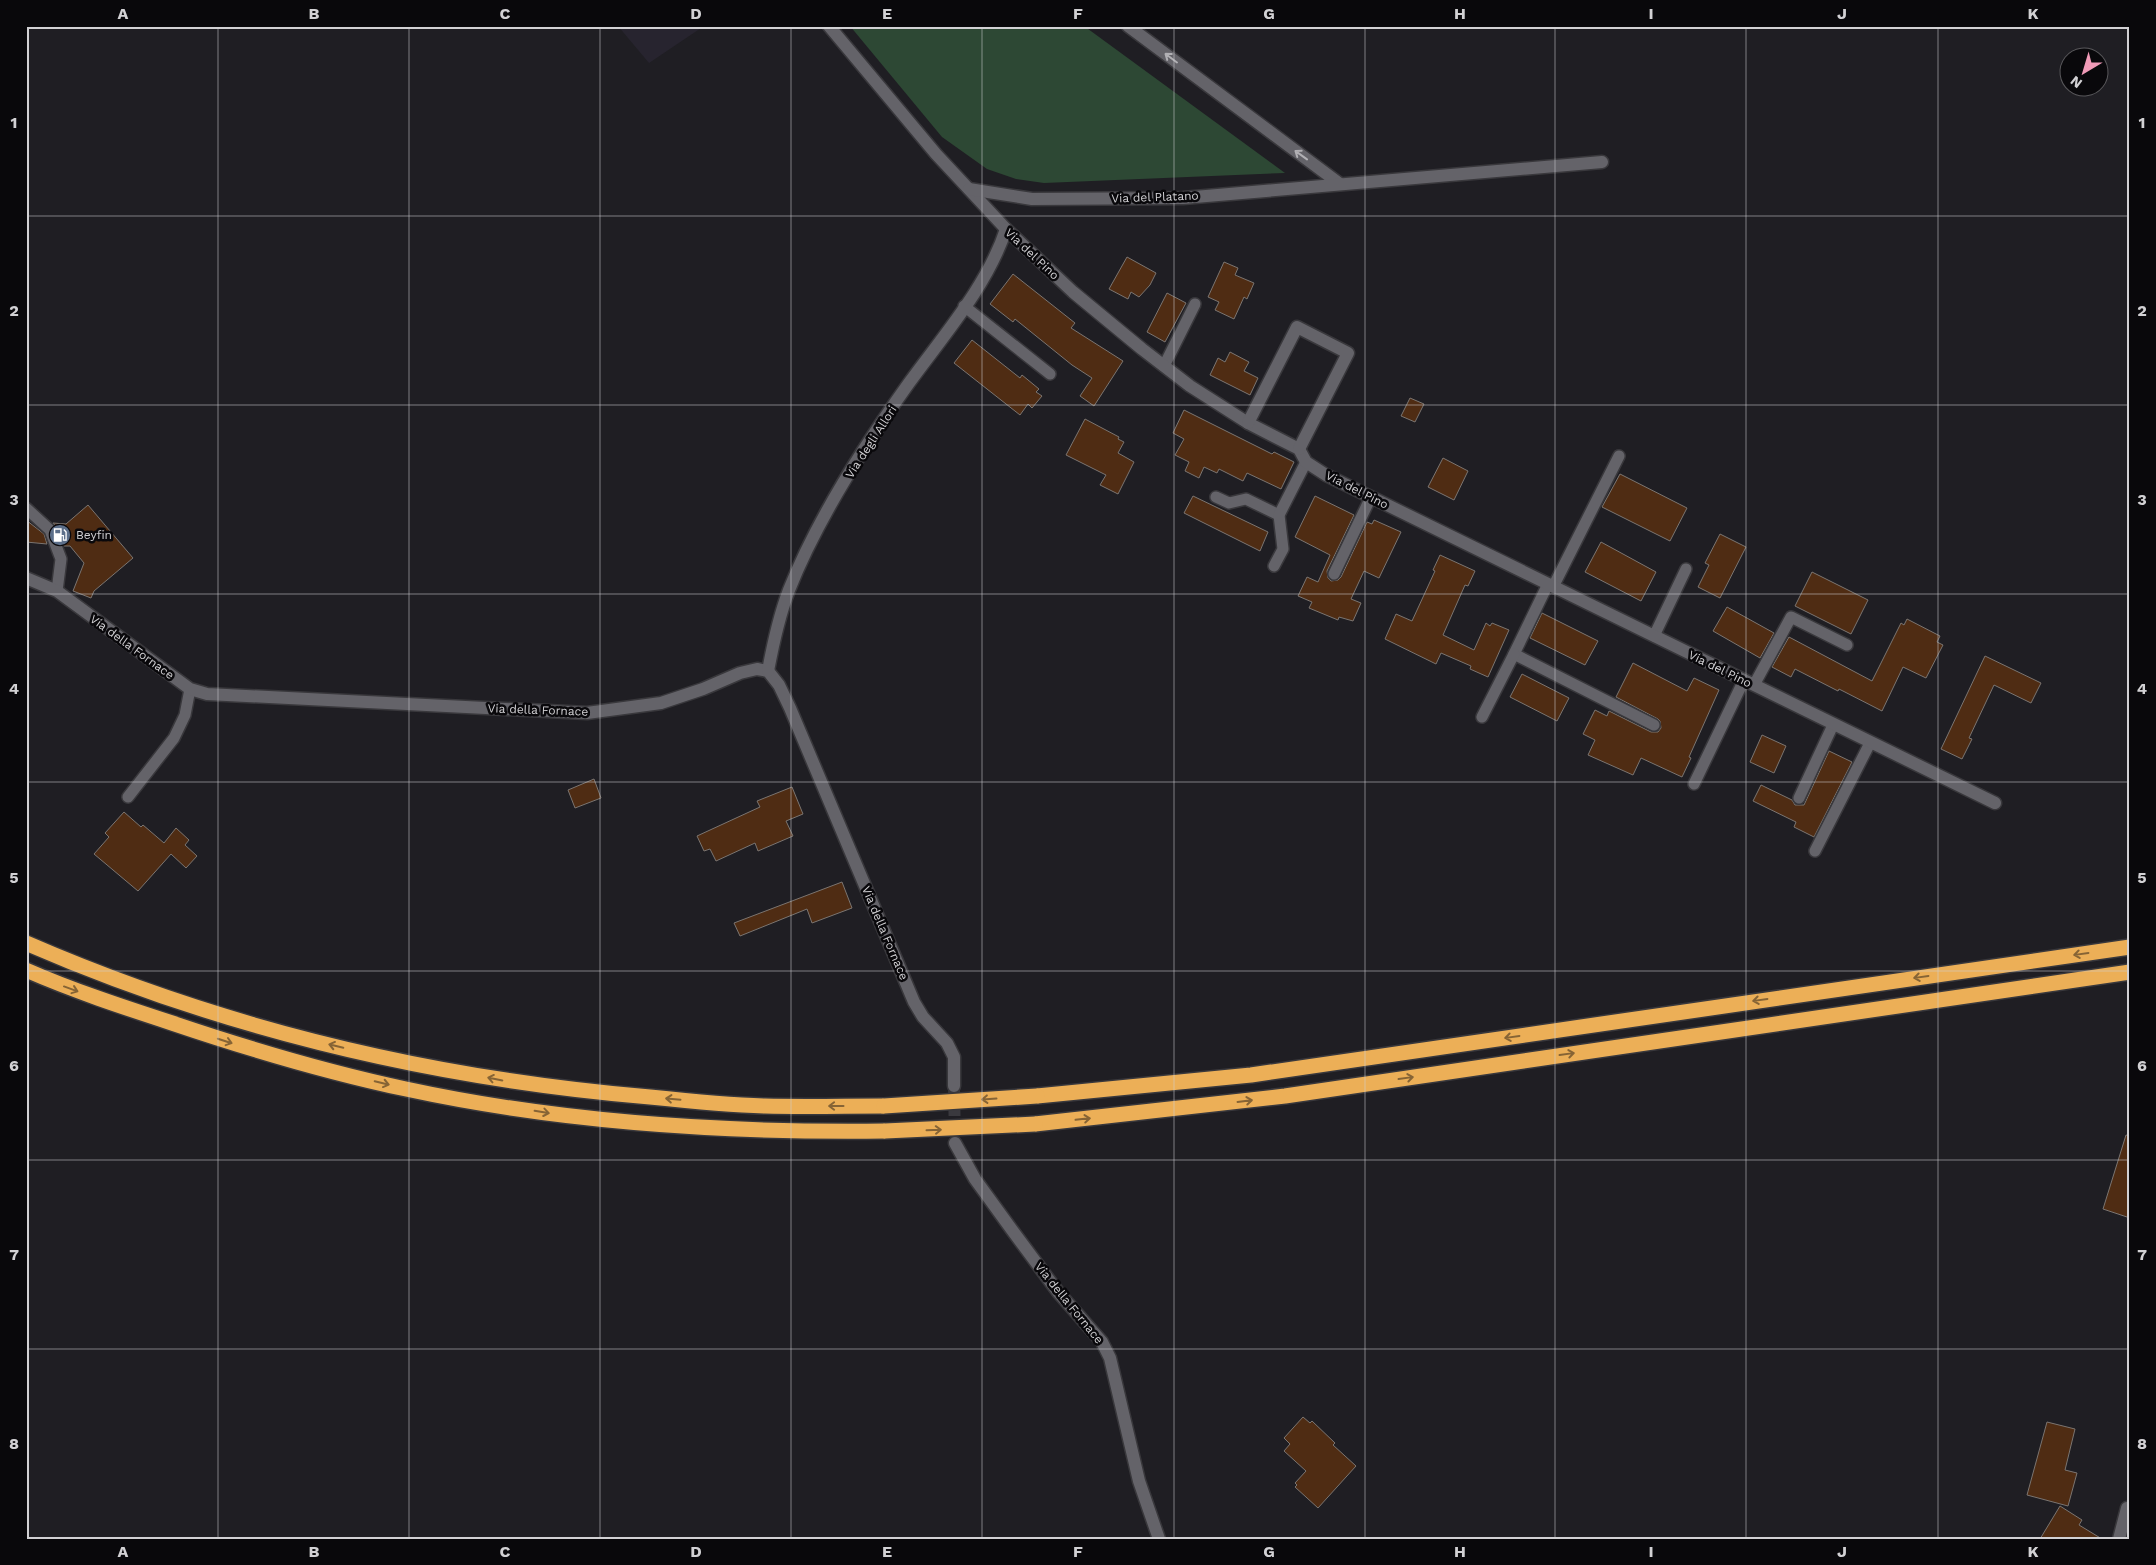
<svg xmlns="http://www.w3.org/2000/svg" width="2156" height="1565" font-family="'Work Sans',sans-serif">
	<style>
		.built { fill: #27242f }
		.green { fill: #2d4834 }
		.building { fill: #4f2c13; stroke: #7b7571 }
		.lines { fill: none; stroke-linecap: round; stroke-linejoin: round }
		.street-tunnel { stroke: #3a393e; stroke-width: 12; stroke-dasharray: 12 6; stroke-linecap: butt }
		.lane-casing { stroke: #39383c; stroke-width: 14 }
		.street-casing { stroke: #39383c; stroke-width: 15 }
		.highway-casing { stroke: #39383c; stroke-width: 18 }
		.lane { stroke: #646369; stroke-width: 11 }
		.street { stroke: #646369; stroke-width: 12 }
		.highway { stroke: #ecaf57; stroke-width: 15 }
		.highway-bridge-casing { stroke: #39383c; stroke-width: 18; stroke-linecap: butt }
		.highway-bridge { stroke: #ecaf57; stroke-width: 15 }
		.oneway { stroke: #b1b0b4 }
		.oneway2 { stroke: #866435 }
		.grid { fill: none; stroke: #d2d1d4; stroke-width: 1; stroke-opacity: 0.55 }
		.labels { text-anchor: middle; stroke-width: 5; stroke-linejoin: round; paint-order: stroke }
		.street-label { font-size: 12px; fill: #d2d1d4; stroke: #09080b }
		.poi-label { font-size: 12px; fill: #d2d1d4; stroke: #09080b; text-anchor: start }
		.neatline { fill: none; stroke: #d2d1d4; stroke-width: 2 }
		.grid-label { font-size: 16px; text-anchor: middle; font-weight: bold; fill: #d2d1d4 }
	</style>
	<rect width="100%" height="100%" fill="#1f1e23"/>
	<path class="built" d="M618,26H704L649,63Z"/>
	<path class="green" d="M850,26H1084L1285,173L1044,183L1016,179L987,169L942,137Z"/>
	<g class="building">
		<path d="M1127,257L1156,273L1150,285L1139,297L1131,292L1128,299L1109,289Z"/>
		<path d="M1224,262L1238,268L1235,275L1254,283L1247,299L1244,297L1234,319L1215,310L1219,302L1208,297Z"/>
		<path d="M1013,274L1075,323L1071,328L1123,361L1094,406L1080,396L1092,378L1072,365L1015,319L1013,322L990,304Z"/>
		<path d="M1167,293L1186,303L1165,342L1147,332Z"/>
		<path d="M972,340L1020,378L1022,375L1039,389L1036,392L1042,396L1032,408L1028,404L1020,415L954,363Z"/>
		<path d="M1230,352L1249,362L1244,371L1258,378L1250,395L1210,375L1218,358L1225,362Z"/>
		<path d="M1410,398L1424,404L1415,422L1401,416Z"/>
		<path d="M1184,410L1272,454L1274,452L1294,462L1281,489L1247,473L1243,481L1219,469L1217,473L1204,467L1199,478L1185,471L1189,462L1175,455L1184,439L1173,433Z"/>
		<path d="M1085,419L1119,437L1118,439L1124,442L1118,453L1134,462L1118,494L1100,485L1106,475L1066,455Z"/>
		<path d="M1443,458L1468,471L1454,500L1428,487Z"/>
		<path d="M1620,474L1687,508L1670,541L1602,507Z"/>
		<path d="M1193,496L1268,532L1260,551L1184,513Z"/>
		<path d="M1315,496L1354,515L1327,571L1328,578L1331,581L1338,580L1341,577L1367,522L1372,524L1374,520L1401,532L1379,578L1364,571L1351,599L1361,603L1353,621L1339,617L1338,620L1309,608L1312,602L1298,596L1307,577L1318,582L1330,555L1295,537Z"/>
		<path d="M88,505L133,558L94,591L91,598L73,591L84,563L70,546H64L57,527L53,523L66,524Z"/>
		<path d="M26,520L44,534L47,544L26,542Z"/>
		<path d="M1720,534L1746,547L1720,598L1698,587L1709,565L1705,563Z"/>
		<path d="M1601,542L1656,572L1641,601L1585,572Z"/>
		<path d="M1440,555L1475,571L1468,586L1465,585L1443,635L1474,650L1486,623L1490,626L1492,623L1509,630L1488,677L1470,669L1471,666L1441,653L1436,664L1385,639L1396,614L1412,621L1435,571L1433,570Z"/>
		<path d="M1812,572L1868,600L1851,634L1795,606Z"/>
		<path d="M1727,607L1774,633L1760,658L1713,631Z"/>
		<path d="M1542,613L1598,641L1585,665L1530,638Z"/>
		<path d="M1907,619L1940,636L1937,642L1943,645L1926,678L1903,667L1882,711L1839,689L1838,691L1795,669L1791,677L1772,667L1789,637L1872,681L1901,623L1904,625Z"/>
		<path d="M1985,656L2041,683L2031,703L1994,685L1969,738L1972,739L1962,759L1941,749Z"/>
		<path d="M1633,663L1687,691L1694,678L1719,690L1689,757L1691,758L1682,777L1641,758L1633,775L1588,755L1595,740L1583,734L1595,710L1607,716L1609,711L1651,732H1658L1661,728L1660,721L1658,719L1616,697Z"/>
		<path d="M1522,674L1569,698L1557,721L1510,697Z"/>
		<path d="M1762,735L1786,746L1774,773L1750,762Z"/>
		<path d="M1829,751L1852,762L1814,837L1794,827L1796,822L1753,801L1761,785L1792,800L1795,805H1804Z"/>
		<path d="M594,779L601,798L575,808L568,790Z"/>
		<path d="M792,787L803,814L786,821L793,836L758,851L755,843L716,861L710,849L704,851L697,836L760,807L757,801Z"/>
		<path d="M124,812L141,827L143,825L164,843L176,828L189,840L185,845L197,856L186,868L171,854L138,891L94,854L109,837L105,833Z"/>
		<path d="M842,882L852,908L812,923L807,909L740,936L734,923Z"/>
		<path d="M2126,1135L2130,1136V1218L2103,1209Z"/>
		<path d="M1303,1417L1310,1423L1312,1421L1335,1443L1333,1445L1356,1466L1318,1508L1295,1487L1297,1485L1295,1483L1306,1471L1284,1451L1290,1444L1284,1438Z"/>
		<path d="M2047,1422L2075,1429L2065,1470L2077,1473L2068,1506L2027,1495Z"/>
		<path d="M2060,1506L2082,1520L2079,1525L2102,1539H2040Z"/>
	</g>
	<g class="lines">
		<path class="street-tunnel" d="M954,1086L955,1143"/>
		<g class="lane-casing">
			<g id="lane">
				<path d="M964,306L1050,374"/>
				<path d="M1164,366L1195,304"/>
				<path d="M1216,497L1229,503L1246,499L1279,515"/>
				<path d="M26,508L50,530L61,559L57,591"/>
				<path d="M1274,566L1283,549L1279,515L1306,462"/>
				<path d="M1334,574L1371,497"/>
				<path d="M1548,584L1514,654L1654,725"/>
				<path d="M1553,587L1619,456"/>
				<path d="M1654,636L1686,569"/>
				<path d="M1754,685L1791,617L1847,645"/>
				<path d="M1482,717L1514,654"/>
				<path d="M1694,784L1744,680"/>
				<path d="M128,797L174,738L185,715L190,689"/>
				<path d="M1799,798L1833,725"/>
				<path d="M1815,851L1870,743"/>
			</g>
		</g>
		<g class="street-casing">
			<g id="street">
				<path d="M829,26L936,154L1006,229L1073,292L1142,349L1190,386L1248,423L1299,449L1306,462L1326,475L1995,803"/>
				<path d="M1128,26L1340,184"/>
				<path d="M969,189L1032,199L1183,198L1602,162"/>
				<path d="M1248,423L1297,327L1348,353L1299,449"/>
				<path d="M26,578L57,591L190,689L207,694L587,713L661,703L703,689L740,673L757,669L768,671L779,685L790,708L914,1002L923,1017L947,1043L954,1057V1086"/>
				<path d="M768,671C773,644 779,616 789,590C818,517 864,446 909,383C943,336 988,285 1006,229"/>
				<path d="M955,1143L975,1179L1012,1230L1058,1292L1102,1342L1110,1358L1139,1481L1159,1539"/>
				<path d="M2119,1539L2127,1508"/>
			</g>
		</g>
		<g class="highway-casing">
			<g id="highway">
				<path d="M26,943C224,1029 436,1079 650,1097C688,1101 727,1105 765,1106C805,1107 845,1106 884,1106"/>
				<path d="M26,970C74,991 123,1007 172,1023C249,1049 326,1072 406,1089C563,1123 725,1133 885,1131"/>
				<path d="M1037,1096L1251,1075L2130,947"/>
				<path d="M1035,1124L1285,1096L2130,972"/>
			</g>
		</g>
		<use href="#lane" class="lane"/>
		<use href="#street" class="street"/>
		<use href="#highway" class="highway"/>
		<g class="highway-bridge-casing">
			<g id="highway-bridge">
				<path d="M884,1106L1037,1096"/>
				<path d="M885,1131L1035,1124"/>
			</g>
		</g>
		<use href="#highway-bridge" class="highway-bridge"/>
	</g>
	<defs><path id="oneway-shaft" d="M-6 0H5M1.5-3L5.5 0L1.5 3" fill="none" stroke-width="1.6" stroke-linecap="round" stroke-linejoin="round" transform="scale(1.25)"/></defs>
	<g class="oneway">
		<use href="#oneway-shaft" transform="translate(1171 58) rotate(-143)"/>
		<use href="#oneway-shaft" transform="translate(1301 155) rotate(-144)"/>
	</g>
	<g class="oneway2">
		<use href="#oneway-shaft" transform="translate(2081 954) rotate(172)"/>
		<use href="#oneway-shaft" transform="translate(1921 977) rotate(172)"/>
		<use href="#oneway-shaft" transform="translate(71 989) rotate(20)"/>
		<use href="#oneway-shaft" transform="translate(1760 1000) rotate(172)"/>
		<use href="#oneway-shaft" transform="translate(1512 1037) rotate(172)"/>
		<use href="#oneway-shaft" transform="translate(225 1041) rotate(18)"/>
		<use href="#oneway-shaft" transform="translate(336 1046) rotate(-167)"/>
		<use href="#oneway-shaft" transform="translate(1567 1054) rotate(-8)"/>
		<use href="#oneway-shaft" transform="translate(1406 1078) rotate(-8)"/>
		<use href="#oneway-shaft" transform="translate(495 1079) rotate(-169)"/>
		<use href="#oneway-shaft" transform="translate(382 1083) rotate(13)"/>
		<use href="#oneway-shaft" transform="translate(673 1099) rotate(-175)"/>
		<use href="#oneway-shaft" transform="translate(989 1099) rotate(176)"/>
		<use href="#oneway-shaft" transform="translate(1245 1101) rotate(-7)"/>
		<use href="#oneway-shaft" transform="translate(836 1106) rotate(-180)"/>
		<use href="#oneway-shaft" transform="translate(542 1112) rotate(9)"/>
		<use href="#oneway-shaft" transform="translate(1083 1119) rotate(-6)"/>
		<use href="#oneway-shaft" transform="translate(934 1130) rotate(-2)"/>
	</g>
	<path class="grid" d="M218,26V1539M409,26V1539M600,26V1539M791,26V1539M982,26V1539M1174,26V1539M1365,26V1539M1555,26V1539M1746,26V1539M1938,26V1539M26,216H2130M26,405H2130M26,594H2130M26,782H2130M26,971H2130M26,1160H2130M26,1349H2130"/>
	<defs>
		<g id="fuel-disc" transform="scale(1.125)"><circle r="9.5" fill="#5c6f8a" stroke="#09080b"/><path d="M-5.5-6h7V0h2V4h1.3V-2.5L3-4.5l.8-.8L6-3V5H2.5V1h-1V6h-7ZM-4.2-4.7v3.2H.2V-4.7Z" fill="#fff"/></g>
	</defs>
	<g fill-rule="evenodd">
		<use href="#fuel-disc" x="60" y="535"/>
	</g>
	<g class="labels">
		<g class="street-label">
			<text transform="translate(1155 197) rotate(-2)" y="4">Via del Platano</text>
			<text transform="translate(1032 254) rotate(43)" y="4">Via del Pino</text>
			<text transform="translate(871 442) rotate(-57)" y="4">Via degli Allori</text>
			<text transform="translate(1357 490) rotate(27)" y="4">Via del Pino</text>
			<text transform="translate(132 647) rotate(36)" y="4">Via della Fornace</text>
			<text transform="translate(1720 669) rotate(26)" y="4">Via del Pino</text>
			<text transform="translate(538 710) rotate(2)" y="4">Via della Fornace</text>
			<text transform="translate(885 933) rotate(67)" y="4">Via della Fornace</text>
			<text transform="translate(1069 1303) rotate(51)" y="4">Via della Fornace</text>
		</g>
		<g class="poi-label">
			<text x="76" y="539">Beyfin</text>
		</g>
	</g>
	<rect width="2156" height="1565" fill="none" stroke="#09080b" stroke-width="55"/>
	<g transform="translate(2084 72) rotate(218)"><circle r="24" fill="#09080b" stroke="#59585b"/>
	<path d="M0-4L9 19L0 12L-9 19Z" fill="#f09ab7"/>
	<text y="-8" font-size="14" font-weight="bold" text-anchor="middle" fill="#d2d1d4">N</text>
	</g>
	<rect x="28" y="28" width="2100" height="1510" class="neatline"/>
	<g class="grid-label">
		<text x="123" y="19">A</text>
		<text x="314" y="19">B</text>
		<text x="505" y="19">C</text>
		<text x="696" y="19">D</text>
		<text x="887" y="19">E</text>
		<text x="1078" y="19">F</text>
		<text x="1269" y="19">G</text>
		<text x="1460" y="19">H</text>
		<text x="1651" y="19">I</text>
		<text x="1842" y="19">J</text>
		<text x="2033" y="19">K</text>
		<text x="14" y="128">1</text>
		<text x="2142" y="128">1</text>
		<text x="14" y="316">2</text>
		<text x="2142" y="316">2</text>
		<text x="14" y="505">3</text>
		<text x="2142" y="505">3</text>
		<text x="14" y="694">4</text>
		<text x="2142" y="694">4</text>
		<text x="14" y="883">5</text>
		<text x="2142" y="883">5</text>
		<text x="14" y="1071">6</text>
		<text x="2142" y="1071">6</text>
		<text x="14" y="1260">7</text>
		<text x="2142" y="1260">7</text>
		<text x="14" y="1449">8</text>
		<text x="2142" y="1449">8</text>
		<text x="123" y="1557">A</text>
		<text x="314" y="1557">B</text>
		<text x="505" y="1557">C</text>
		<text x="696" y="1557">D</text>
		<text x="887" y="1557">E</text>
		<text x="1078" y="1557">F</text>
		<text x="1269" y="1557">G</text>
		<text x="1460" y="1557">H</text>
		<text x="1651" y="1557">I</text>
		<text x="1842" y="1557">J</text>
		<text x="2033" y="1557">K</text>
	</g>
</svg>
